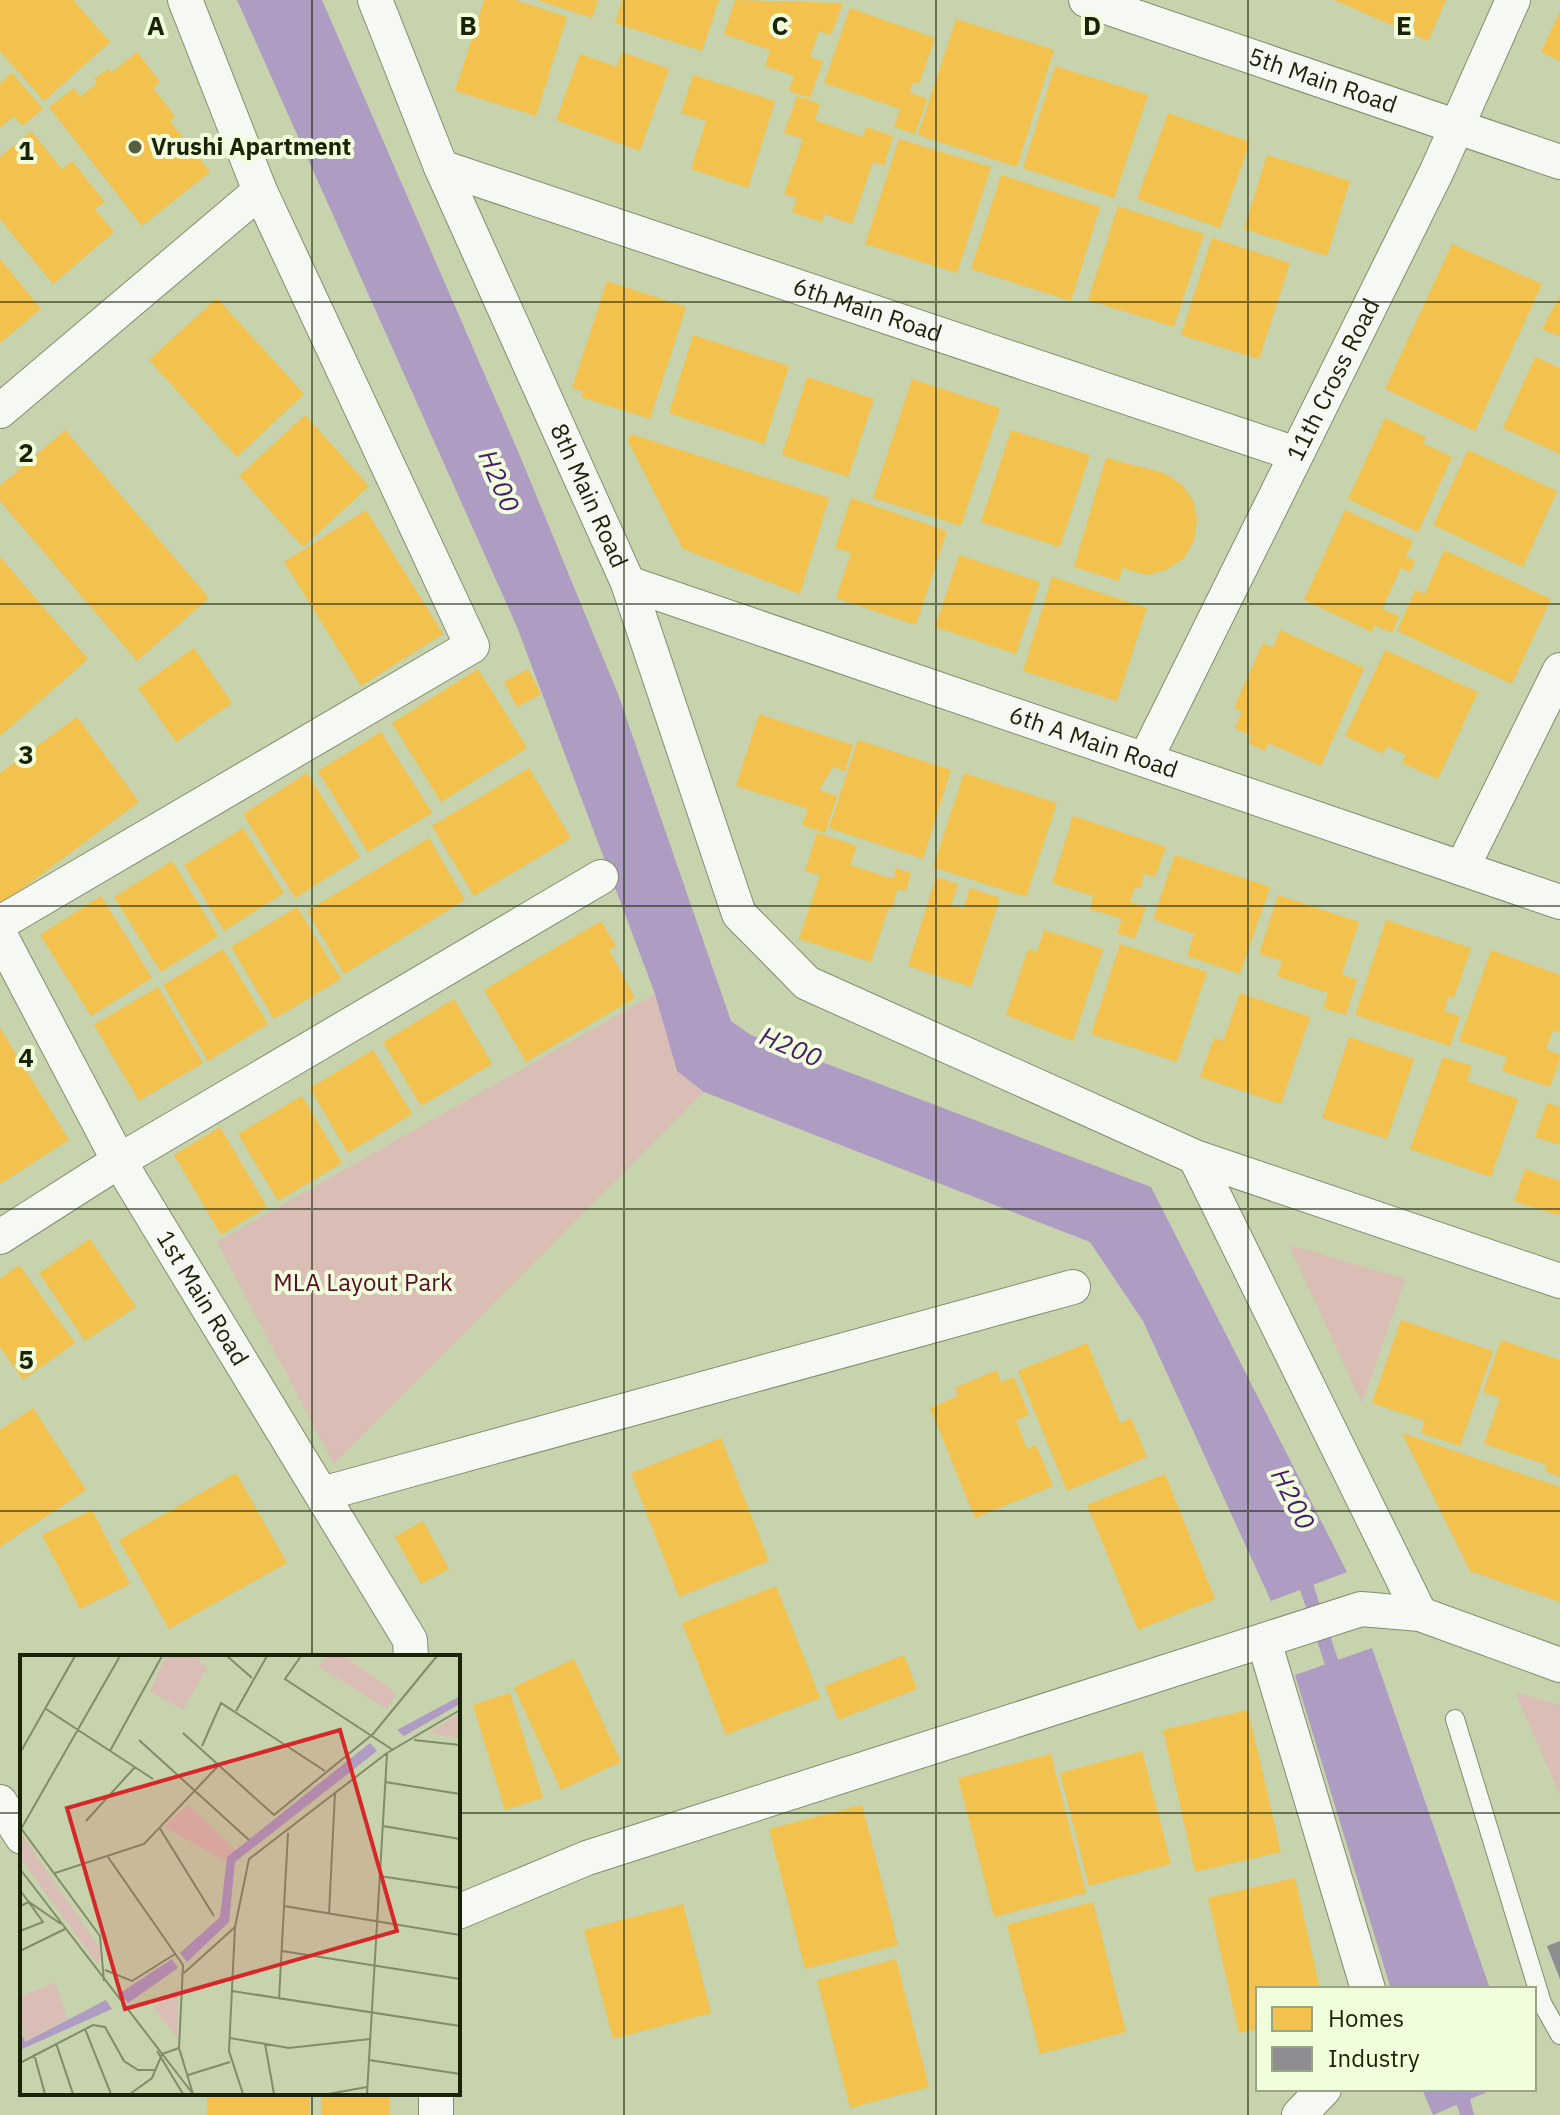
<svg xmlns="http://www.w3.org/2000/svg" width="1560" height="2115" font-family="'IBM Plex Sans',sans-serif">
	<style>
		.green { fill: #dabdb4 }
		.water { fill: #ae9cc3 }
		.homes { fill: #f2c14e }
		.industry { fill: #8d8d92 }
		.lines { fill: none; stroke-linecap: round; stroke-linejoin: round }
		.stream { stroke: #ae9cc3; stroke-width: 14 }
		.lane-casing { stroke: #838d6e; stroke-width: 20 }
		.street-casing { stroke: #838d6e; stroke-width: 36 }
		.lane { stroke: #f6f8f3; stroke-width: 18 }
		.street { stroke: #f6f8f3; stroke-width: 34 }
		.grid { fill: none; stroke: #1a2207; stroke-width: 2; stroke-opacity: 0.55 }
		.poi-dot { fill: #566041; stroke: #f1fedb; stroke-width: 3 }
		.labels { text-anchor: middle; stroke-width: 8; stroke-linejoin: round; paint-order: stroke }
		.street-label { font-size: 24px; fill: #1a2207; stroke: #f1fedb }
		.poi-label { font-size: 24px; font-weight: bold; fill: #1a2207; stroke: #f1fedb; text-anchor: start }
		.park-label { font-size: 24px; fill: #5a0c2b; stroke: #f1fedb }
		.water-label { font-size: 26px; font-style: italic; fill: #481c71; stroke: #f1fedb }
		.inset-road { fill: none; stroke: #818c6a; stroke-width: 2 }
		.view { fill: #d62828; fill-opacity: 0.15; stroke: #d62828; stroke-width: 4 }
		.inset-edge { fill: none; stroke: #1a2207; stroke-width: 4 }
		.grid-label { font-size: 26px; text-anchor: middle; font-weight: bold; fill: #1a2207; stroke: #f1fedb; stroke-width: 8; stroke-linejoin: round; paint-order: stroke }
	</style>
	<rect width="100%" height="100%" fill="#c6d3ac"/>
	<g class="green">
		<path d="M655,994L677,1071L704,1092L334,1464L217,1242Z"/>
		<path d="M1289,1245L1405,1279L1362,1403Z"/>
		<path d="M1515,1692L1560,1705V1795Z"/>
	</g>
	<g class="water">
		<path d="M237,0H322L520,456L618,694L731,1021L751,1035L1151,1187L1347,1572L1271,1601L1143,1321L1090,1242L704,1092L677,1071L655,994L517,627Z"/>
		<path d="M1372,1648L1490,1989H1391L1295,1675Z"/>
		<path d="M1422,2089H1494L1433,2115Z"/>
	</g>
	<g class="homes">
		<path d="M0,0H73L110,42L44,101L0,51Z"/>
		<path d="M484,0H515L567,17L536,116L455,91Z"/>
		<path d="M538,0H598L592,18Z"/>
		<path d="M622,0H719L702,51L615,23Z"/>
		<path d="M735,0L843,3L831,35L819,31L810,57L823,61L810,98L789,91L794,76L765,66L770,50L724,34Z"/>
		<path d="M1334,0H1446L1428,41Z"/>
		<path d="M850,8L935,38L919,84L913,82L910,92L927,99L915,134L894,127L900,109L824,83Z"/>
		<path d="M1560,11V61L1541,52Z"/>
		<path d="M956,19L1054,50L1017,167L918,135Z"/>
		<path d="M137,52L160,82L153,88L175,116L170,121L210,172L142,226L49,107L74,88L80,97L97,83L94,79L108,69L111,73Z"/>
		<path d="M622,52L669,69L640,151L556,120L580,54L617,67Z"/>
		<path d="M1055,66L1148,95L1114,198L1023,168Z"/>
		<path d="M12,73L43,109L22,126L14,116L0,128V83Z"/>
		<path d="M693,75L775,101L748,188L691,169L706,121L681,113Z"/>
		<path d="M797,96L820,104L815,120L863,137L866,127L893,136L884,166L873,162L852,224L824,214L822,222L792,212L797,198L784,194L803,139L784,133Z"/>
		<path d="M1168,113L1250,142L1220,228L1137,199Z"/>
		<path d="M31,131L62,169L72,161L105,202L95,209L114,232L53,284L0,219V157Z"/>
		<path d="M899,139L991,167L957,273L865,244Z"/>
		<path d="M1267,155L1350,181L1327,256L1244,229Z"/>
		<path d="M1001,175L1100,207L1071,301L971,269Z"/>
		<path d="M1118,206L1204,234L1174,327L1088,300Z"/>
		<path d="M1212,238L1290,263L1259,359L1181,335Z"/>
		<path d="M1452,244L1542,284L1475,431L1385,389Z"/>
		<path d="M0,259L41,309L0,343Z"/>
		<path d="M607,281L686,307L650,419L581,397L583,391L572,388Z"/>
		<path d="M1560,295V337L1542,329Z"/>
		<path d="M217,298L304,394L237,457L149,360Z"/>
		<path d="M693,335L789,366L764,444L669,413Z"/>
		<path d="M1535,357L1560,368V454L1503,428Z"/>
		<path d="M807,377L874,399L848,477L782,455Z"/>
		<path d="M912,379L1000,408L961,526L873,498Z"/>
		<path d="M305,415L369,486L303,547L239,476Z"/>
		<path d="M1385,418L1426,437L1423,443L1452,457L1418,532L1348,499Z"/>
		<path d="M65,430L209,598L137,661L0,501V486Z"/>
		<path d="M1011,430L1090,455L1060,547L981,522Z"/>
		<path d="M631,434L829,498L800,594L683,549L628,441Z"/>
		<path d="M1468,450L1557,491L1523,567L1433,525Z"/>
		<path d="M1106,458L1164,473L1181,484L1193,500L1197,520L1194,541L1184,558L1166,570L1147,575L1122,568L1119,581L1074,567Z"/>
		<path d="M851,498L947,531L916,625L836,598L851,553L835,548Z"/>
		<path d="M366,510L443,634L361,686L284,562Z"/>
		<path d="M1345,510L1413,541L1406,557L1415,561L1410,572L1401,568L1382,609L1399,616L1392,633L1374,625L1372,632L1304,600Z"/>
		<path d="M1444,550L1551,599L1512,684L1397,631L1415,590L1425,594Z"/>
		<path d="M959,555L1040,582L1016,654L935,627Z"/>
		<path d="M0,557L88,659L0,736Z"/>
		<path d="M1052,577L1147,608L1117,701L1023,671Z"/>
		<path d="M1280,630L1364,668L1321,766L1268,743L1265,751L1248,743L1251,736L1235,728L1242,711L1234,708L1263,643L1273,648Z"/>
		<path d="M194,648L232,703L176,742L138,688Z"/>
		<path d="M1385,650L1478,692L1438,779L1402,763L1406,755L1387,746L1383,754L1345,736Z"/>
		<path d="M478,669L527,748L441,802L392,723Z"/>
		<path d="M528,669L541,694L517,707L504,682Z"/>
		<path d="M759,714L853,745L845,771L833,767L819,790L837,796L825,833L802,825L808,809L736,786Z"/>
		<path d="M77,717L139,802L0,905V773Z"/>
		<path d="M381,732L432,813L368,852L318,771Z"/>
		<path d="M858,740L951,770L923,859L829,828Z"/>
		<path d="M529,768L571,838L474,896L432,826Z"/>
		<path d="M307,773L360,857L295,898L243,814Z"/>
		<path d="M964,773L1057,803L1026,897L933,867Z"/>
		<path d="M1073,816L1166,847L1155,877L1144,874L1140,889L1135,887L1130,902L1146,907L1135,939L1117,933L1122,919L1090,909L1093,896L1052,883Z"/>
		<path d="M243,828L284,893L224,931L184,865Z"/>
		<path d="M817,833L857,846L850,865L893,879L896,868L911,873L906,891L898,889L891,910L888,909L871,962L799,939L820,875L805,871Z"/>
		<path d="M429,838L465,900L344,974L307,911Z"/>
		<path d="M1175,855L1270,887L1240,974L1187,956L1194,934L1153,919Z"/>
		<path d="M172,861L218,936L161,972L114,897Z"/>
		<path d="M936,877L958,884L951,905L963,909L970,888L1000,898L971,987L908,966Z"/>
		<path d="M1278,895L1359,922L1342,974L1357,980L1346,1015L1323,1008L1328,993L1277,976L1282,961L1259,954Z"/>
		<path d="M101,896L152,978L91,1016L40,935Z"/>
		<path d="M297,907L341,979L274,1019L231,947Z"/>
		<path d="M1386,920L1471,948L1454,998L1449,996L1444,1011L1460,1016L1450,1046L1355,1015Z"/>
		<path d="M601,921L616,946L609,950L635,998L526,1062L484,990Z"/>
		<path d="M1044,930L1103,949L1073,1041L1006,1015L1028,949L1037,952Z"/>
		<path d="M1120,944L1207,972L1177,1062L1091,1034Z"/>
		<path d="M223,949L268,1024L208,1061L163,985Z"/>
		<path d="M1491,950L1560,975V1033L1553,1030L1546,1049L1560,1055V1058L1550,1087L1502,1071L1507,1057L1459,1041Z"/>
		<path d="M158,987L203,1063L139,1101L94,1025Z"/>
		<path d="M1240,993L1310,1017L1281,1104L1200,1077L1214,1038L1223,1041Z"/>
		<path d="M454,999L492,1064L421,1106L383,1042Z"/>
		<path d="M0,1028L69,1140L0,1184Z"/>
		<path d="M1349,1037L1414,1059L1387,1139L1322,1118Z"/>
		<path d="M373,1050L412,1114L348,1153L310,1088Z"/>
		<path d="M1443,1057L1472,1066L1467,1081L1518,1099L1491,1177L1410,1149Z"/>
		<path d="M302,1096L342,1163L278,1201L238,1134Z"/>
		<path d="M1547,1103L1560,1107V1145L1535,1137Z"/>
		<path d="M220,1127L267,1207L221,1235L174,1155Z"/>
		<path d="M1525,1169L1560,1181V1216L1514,1201Z"/>
		<path d="M90,1239L136,1307L85,1341L39,1273Z"/>
		<path d="M19,1265L75,1343L23,1380L0,1347V1279Z"/>
		<path d="M1401,1320L1493,1351L1460,1446L1421,1433L1425,1421L1372,1403Z"/>
		<path d="M1501,1340L1560,1360V1477L1545,1471L1547,1465L1484,1444L1500,1398L1483,1392Z"/>
		<path d="M1087,1343L1120,1423L1131,1418L1147,1457L1067,1491L1018,1371Z"/>
		<path d="M997,1370L1001,1382L1014,1377L1029,1415L1016,1420L1027,1449L1036,1445L1053,1486L975,1518L930,1408L958,1396L955,1388Z"/>
		<path d="M33,1408L86,1490L0,1547V1430Z"/>
		<path d="M1402,1433L1560,1487V1602L1470,1571Z"/>
		<path d="M721,1438L769,1561L679,1597L631,1473Z"/>
		<path d="M236,1473L287,1563L169,1629L119,1540Z"/>
		<path d="M1165,1474L1215,1599L1138,1630L1087,1505Z"/>
		<path d="M92,1510L130,1584L80,1609L42,1535Z"/>
		<path d="M423,1521L449,1569L421,1584L395,1537Z"/>
		<path d="M776,1586L820,1698L726,1735L682,1623Z"/>
		<path d="M904,1655L917,1689L838,1720L825,1686Z"/>
		<path d="M574,1659L621,1762L561,1790L514,1687Z"/>
		<path d="M510,1693L543,1798L505,1810L473,1705Z"/>
		<path d="M1248,1710L1281,1852L1195,1872L1163,1730Z"/>
		<path d="M1142,1751L1171,1864L1089,1886L1060,1773Z"/>
		<path d="M1051,1754L1086,1893L994,1917L958,1778Z"/>
		<path d="M862,1805L898,1945L805,1969L769,1829Z"/>
		<path d="M1295,1878L1320,1989H1258V2029L1239,2033L1208,1898Z"/>
		<path d="M1093,1902L1126,2032L1040,2054L1007,1925Z"/>
		<path d="M683,1904L711,2013L613,2039L584,1930Z"/>
		<path d="M896,1959L929,2087L850,2108L817,1980Z"/>
		<rect x="207" y="2093" width="103" height="22"/>
		<rect x="321" y="2093" width="69" height="22"/>
	</g>
	<path class="industry" d="M1560,1941V1979L1547,1946Z"/>
	<g class="lines">
		<g class="stream">
			<path d="M1301,1570L1337,1679"/>
			<path d="M1460,2089L1467,2115"/>
		</g>
		<g class="lane-casing">
			<path id="lane" d="M1455,1719L1542,2003L1560,2035"/>
		</g>
		<g class="street-casing">
			<g id="street">
				<path id="s1" d="M375,0L441,167L628,583L739,914L807,983L1195,1157L1560,1281"/>
				<path id="s2" d="M1086,0L1560,162"/>
				<path id="s3" d="M441,167L1296,454"/>
				<path d="M0,411L260,191"/>
				<path id="s4" d="M628,583L1560,902"/>
				<path id="s5" d="M1146,758L1437,171L1513,0"/>
				<path d="M1462,868L1560,670"/>
				<path d="M0,923L472,646L260,191L185,0"/>
				<path id="s6" d="M0,935L119,1161L410,1640L411,1657"/>
				<path d="M1195,1157L1420,1614"/>
				<path d="M0,1237L119,1161L601,877"/>
				<path d="M322,1494L1073,1287"/>
				<path d="M1264,1641L1368,1989"/>
				<path d="M0,1802L22,1837"/>
				<path d="M458,1912L587,1858L1361,1609L1420,1614L1560,1665"/>
				<path d="M436,2093V2115"/>
				<path d="M1299,2115L1324,2089"/>
			</g>
		</g>
		<use href="#lane" class="lane"/>
		<use href="#street" class="street"/>
	</g>
	<path class="grid" d="M312,0V1657M624,0V2115M936,0V2115M1248,0V2115M0,302H1560M0,604H1560M0,906H1560M0,1209H1560M0,1511H1560M0,1813H22M458,1813H1560M312,2093V2115"/>
	<circle class="poi-dot" cx="135" cy="147" r="8"/>
	<g class="labels">
		<g class="street-label">
			<text dy="8" stroke="none"><textPath href="#s2" startOffset="250">5th Main Road</textPath></text>
			<text dy="8" stroke="none"><textPath href="#s3" startOffset="450">6th Main Road</textPath></text>
			<text dy="8" stroke="none"><textPath href="#s5" startOffset="422">11th Cross Road</textPath></text>
			<text dy="8" stroke="none"><textPath href="#s1" startOffset="540">8th Main Road</textPath></text>
			<text dy="8" stroke="none"><textPath href="#s4" startOffset="492">6th A Main Road</textPath></text>
			<text dy="8" stroke="none"><textPath href="#s6" startOffset="416">1st Main Road</textPath></text>
		</g>
		<g class="poi-label">
			<text x="151" y="155">Vrushi Apartment</text>
		</g>
		<g class="park-label">
			<text x="363" y="1291">MLA Layout Park</text>
		</g>
		<g class="water-label">
			<text transform="translate(499 481) rotate(67)" y="9">H200</text>
			<text transform="translate(791 1047) rotate(23)" y="9">H200</text>
			<text transform="translate(1293 1499) rotate(63)" y="9">H200</text>
		</g>
	</g>
	<g transform="translate(20 1655)">
		<rect width="440" height="440" fill="#c6d3ac"/>
		<path d="M146,1H182L179,7L187,13L163,55L130,36ZM308,1H324L377,38L367,54L298,11ZM440,58V83L409,78ZM168,149L216,196L205,206L144,172ZM0,177L81,295L78,310L0,203ZM35,327L47,364L4,387L0,342ZM158,333L157,383L134,353Z" fill="#dabdb4"/>
		<path d="M440,41V49L384,81L377,75ZM350,88L357,96L215,207L209,267L167,307L160,298L200,262L207,202ZM152,304L158,313L108,348L100,338ZM86,345L92,354L0,395V375L5,387Z" fill="#ae9cc3"/>
		<path class="inset-road" d="M207,1L232,23M281,1L265,24L373,95M26,54L133,124M216,56L247,1M163,78L254,160L353,79L417,1M119,85L229,185M394,85L440,90M182,91L201,48L305,116M90,96L142,1M0,98L55,1M365,127L440,139M66,166L115,112M363,171L440,184M0,172L80,281L84,326M139,172L194,261M1,174L100,1M88,202L163,310L159,393L173,439M0,214L173,439M35,218L124,189L200,109M359,221L440,233M0,235L23,267L0,276M0,251L9,247L41,269M264,251L440,280M309,259L315,138M0,296L45,274M262,296L440,324M85,315L112,326L155,299M164,318L215,272M212,336L440,371M259,344L268,178M65,374L91,439M210,383L269,393L350,384M36,388L53,439M245,389L254,439M137,396L163,439M14,399L25,439M349,405L440,419M0,408L73,370L85,372L104,406L118,415H135M168,420L210,407M110,439L132,423L142,399L159,393M223,439L209,396L215,272L229,204L367,98L440,55M308,439L347,432M347,439L367,99"/>
		<path class="view" d="M320,75L377,276L105,354L47,153Z"/>
		<rect width="440" height="440" class="inset-edge"/>
	</g>
	<g class="grid-label">
		<text x="156" y="35">A</text>
		<text x="468" y="35">B</text>
		<text x="780" y="35">C</text>
		<text x="1092" y="35">D</text>
		<text x="1404" y="35">E</text>
		<text x="26" y="160">1</text>
		<text x="26" y="462">2</text>
		<text x="26" y="764">3</text>
		<text x="26" y="1067">4</text>
		<text x="26" y="1369">5</text>
	</g>
	<rect x="1256" y="1987" width="280" height="104" fill="#f1fedb" stroke="#9ba686" stroke-width="2"/>
	<rect x="1272" y="2007" width="40" height="24" fill="#f2c14e" stroke="#9ba686" stroke-width="2"/>
	<text x="1328" y="2027" font-size="24" fill="#1a2207">Homes</text>
	<rect x="1272" y="2047" width="40" height="24" fill="#8d8d92" stroke="#9ba686" stroke-width="2"/>
	<text x="1328" y="2067" font-size="24" fill="#1a2207">Industry</text>
</svg>
